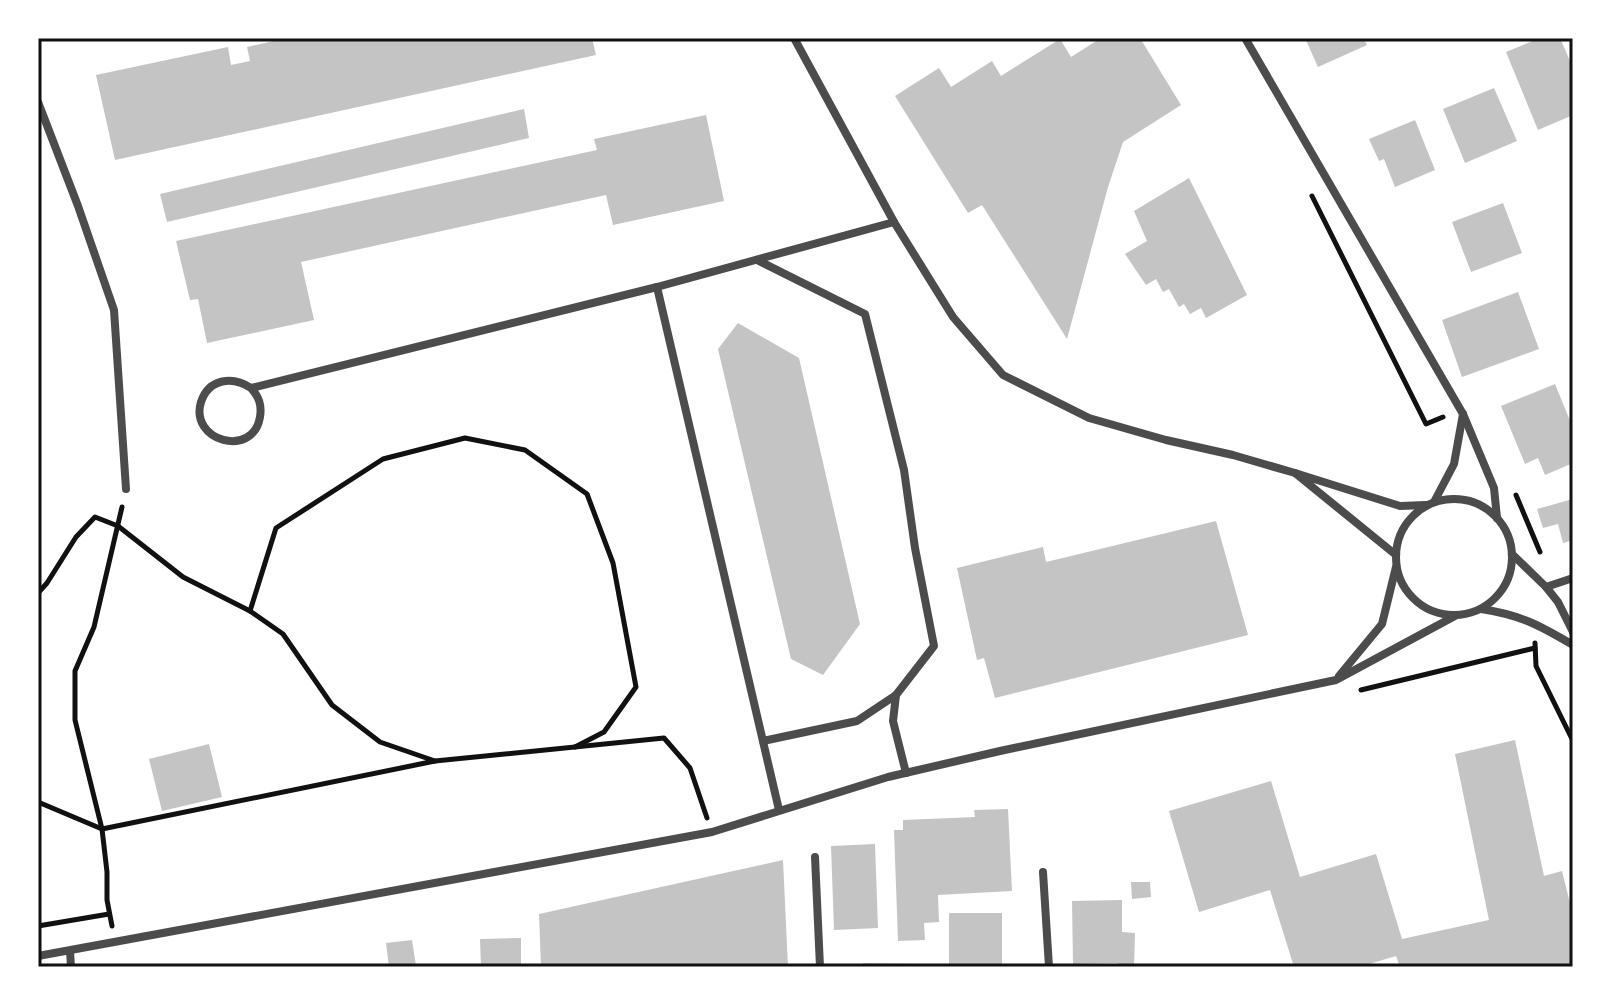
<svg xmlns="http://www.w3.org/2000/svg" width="1611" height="1005" font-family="'IBM Plex Serif',serif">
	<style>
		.building { fill: #c4c4c4 }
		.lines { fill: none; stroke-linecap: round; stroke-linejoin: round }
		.path { stroke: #111; stroke-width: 5 }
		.minor { stroke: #4c4c4c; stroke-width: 8 }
		.neatline { fill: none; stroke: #111; stroke-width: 3 }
	</style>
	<rect width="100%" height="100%" fill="#fff"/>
	<g class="building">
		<path d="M287,38H592L596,55L115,160L96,75L228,47L231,65L250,61L247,47Z"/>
		<path d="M1101,38H1140L1181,105L1123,142L1108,187L1067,339L982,205L968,213L895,96L939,68L951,87L992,61L1001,76L1060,39L1071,57Z"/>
		<path d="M1305,38H1363L1367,45L1318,67Z"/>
		<path d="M1540,38H1560L1573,68V115L1538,130L1506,52Z"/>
		<path d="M1494,88L1517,141L1465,163L1443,109Z"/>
		<path d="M524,109L529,138L167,222L160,194Z"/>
		<path d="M706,115L724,201L613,225L606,195L301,262L314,320L207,343L198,299L190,300L176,241L597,150L594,139Z"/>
		<path d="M1415,120L1435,170L1395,187L1384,159L1379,161L1369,139Z"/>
		<path d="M1189,178L1247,295L1206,318L1201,308L1190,314L1184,304L1179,307L1169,289L1163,292L1156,279L1146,285L1125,254L1147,241L1134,211Z"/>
		<path d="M1503,203L1522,253L1471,272L1452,222Z"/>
		<path d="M1518,292L1539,349L1462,377L1442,320Z"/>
		<path d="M738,323L799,358L860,624L823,675L791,659L718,349Z"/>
		<path d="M1555,384L1573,428V463L1545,475L1538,458L1525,464L1501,406Z"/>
		<path d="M1573,499V540L1563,543L1558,524L1543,528L1537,509Z"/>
		<path d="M1216,521L1248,635L995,698L984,658L977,660L957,568L1043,547L1046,562Z"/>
		<path d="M1515,740L1544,876L1562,871L1573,915V967H1400L1396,956L1359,967H1294L1270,890L1199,912L1169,811L1271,781L1300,877L1376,854L1402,939L1489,920L1455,754Z"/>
		<path d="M209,744L222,797L162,811L149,759Z"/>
		<path d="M1008,809L1012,891L938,895L939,922L924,923L925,940L898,941L894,830H903V820L975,817L974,810Z"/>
		<path d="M875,844L878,928L834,930L831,846Z"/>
		<path d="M783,860L788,967H541L539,914Z"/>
		<path d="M1131,882H1150L1151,897L1132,899Z"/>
		<path d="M1122,900V932L1135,933L1134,967H1117L1118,963L1073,964L1072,901Z"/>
		<rect x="949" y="913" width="53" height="54"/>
		<path d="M521,938V967H481L480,939Z"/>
		<path d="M412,940L416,966L389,967L386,943Z"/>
		<path d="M863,963L919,964V967H863Z"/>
	</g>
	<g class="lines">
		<g class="path">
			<path d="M1312,196L1426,424L1443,417"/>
			<path d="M1516,495L1540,552"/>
			<path d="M38,593L47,583L76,537L95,517L118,526L183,577L250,611L283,634L332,705L380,742L435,761L102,829L38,802"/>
			<path d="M250,611L276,528L383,459L465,438L525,450L587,494L613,563L636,687L604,732L575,747"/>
			<path d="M1535,643L1536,666L1573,741"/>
			<path d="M1361,690L1535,648"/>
			<path d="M435,761L664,738L690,768L707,818"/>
			<path d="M38,926L109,914"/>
			<path d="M112,926L107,900V872L102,829L75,720V671L94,627L122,507"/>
		</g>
		<g class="minor">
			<path d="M794,38L894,222L953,317L1003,375L1089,418L1166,440L1233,455L1295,473"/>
			<path d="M1245,38L1463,414L1494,488L1497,518"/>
			<path d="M38,102L78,206L114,310L126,489"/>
			<path d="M757,260L865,314L904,470L915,548L934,646L896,695L857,721L763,741"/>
			<path d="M657,287L779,810"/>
			<path d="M251,388C259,397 262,405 260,417C253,459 189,441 201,402C209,378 233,376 251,388L657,287L894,222"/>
			<circle cx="1454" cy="557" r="58"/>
			<path d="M1434,502L1454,464L1463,414"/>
			<path d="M1512,554L1546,587L1558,602L1573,632"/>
			<path d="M1396,555L1295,473L1400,506L1426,505"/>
			<path d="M1546,587L1573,578"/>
			<path d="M1481,609C1521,615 1539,625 1573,645"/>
			<path d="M1339,676L1382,624L1396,567"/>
			<path d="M896,695L893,721L906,773"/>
			<path d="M815,857L820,967"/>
			<path d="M1043,872L1049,967"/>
			<path d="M70,951L71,967"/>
			<path d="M38,956L712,832L888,777L1000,751L1336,680L1455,616"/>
		</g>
	</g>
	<rect width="1611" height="1005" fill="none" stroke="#ffffff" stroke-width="80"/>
	<rect x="40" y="40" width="1531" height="925" class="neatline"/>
</svg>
